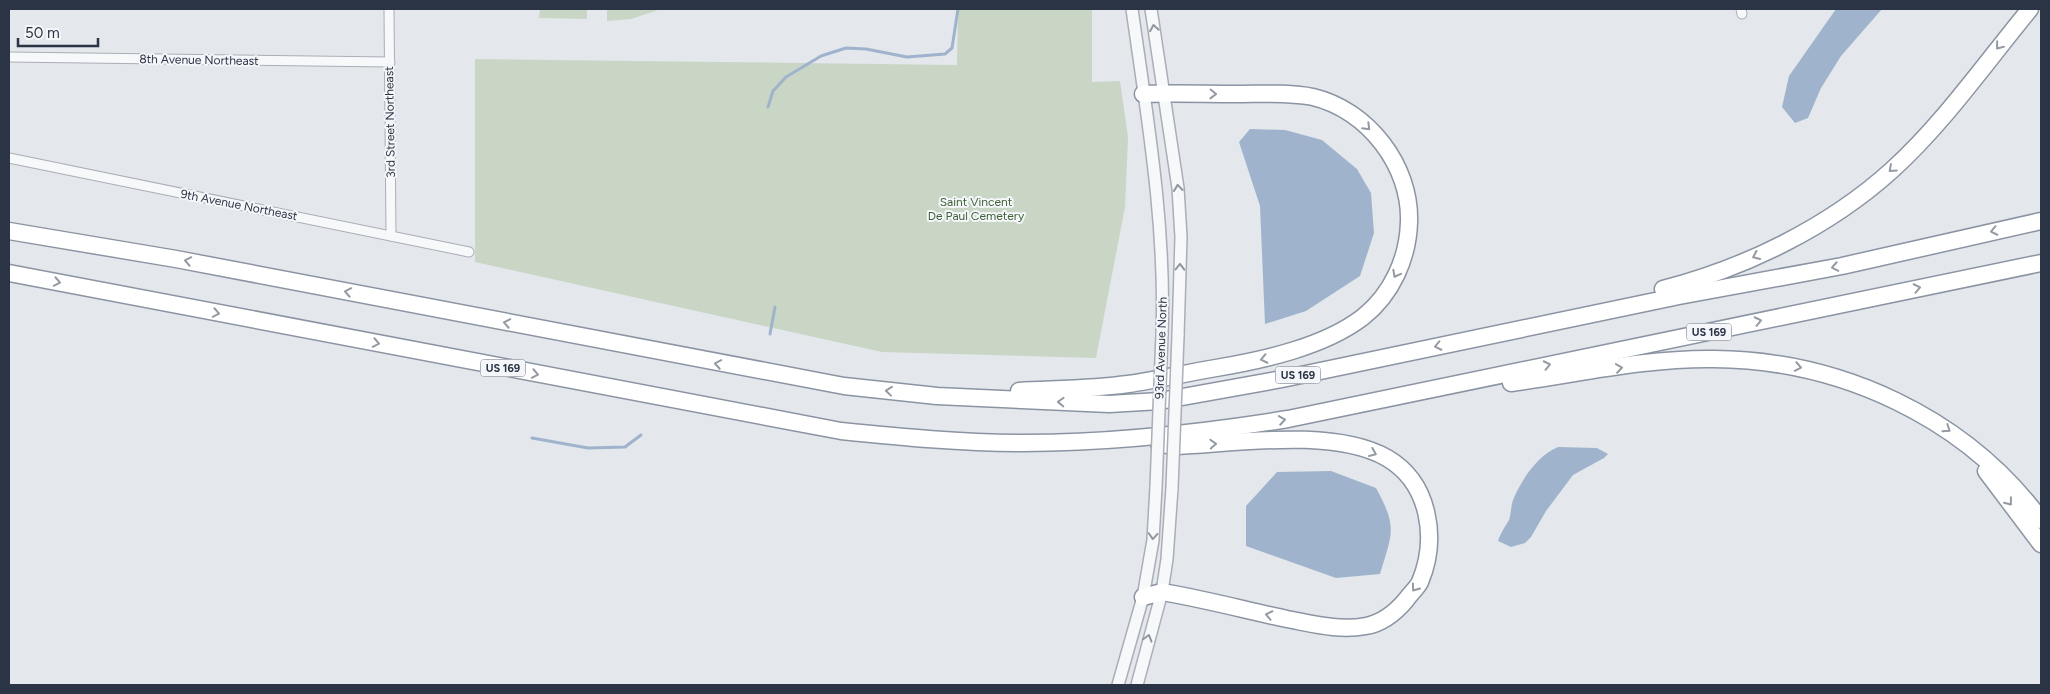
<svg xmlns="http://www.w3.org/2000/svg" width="2050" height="694" font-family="Figtree,sans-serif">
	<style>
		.green { fill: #c9d6c5 }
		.water { fill: #9fb4cc }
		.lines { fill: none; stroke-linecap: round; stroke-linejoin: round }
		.stream { stroke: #9fb4cc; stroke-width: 3 }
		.minor-casing { stroke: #a9aeb7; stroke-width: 11 }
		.tertiary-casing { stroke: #a9aeb7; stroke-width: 14 }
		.motorway-casing { stroke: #8b94a3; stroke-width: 19 }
		.minor { stroke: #f7f8fa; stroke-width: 9 }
		.tertiary { stroke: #f7f8fa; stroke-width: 11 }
		.motorway { stroke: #fff; stroke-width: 16 }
		.tertiary-bridge-casing { stroke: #a9aeb7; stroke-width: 14; stroke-linecap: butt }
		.tertiary-bridge { stroke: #f7f8fa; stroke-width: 11 }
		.oneway { stroke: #9196a0 }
		.oneway2 { stroke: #959aa2 }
		.labels { text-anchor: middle; stroke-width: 4; stroke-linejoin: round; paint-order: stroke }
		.shield { fill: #f4f6f9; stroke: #676e7b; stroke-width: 1 }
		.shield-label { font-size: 11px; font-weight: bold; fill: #2b3445 }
		.street-label { font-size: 12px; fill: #2b3445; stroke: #f4f6f9 }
		.park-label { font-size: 12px; fill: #3f6138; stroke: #f4f6f9 }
	</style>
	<rect width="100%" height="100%" fill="#e4e7ec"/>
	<g class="green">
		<path d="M540,9H587V19L539,18Z"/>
		<path d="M607,9H661L631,19L607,21Z"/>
		<path d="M958,9H1092V82L1120,81L1128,137L1125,207L1096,358L882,352L475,262V59L957,65Z"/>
	</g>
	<g class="water">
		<path d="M1836,9H1882L1841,56L1821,88L1808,118L1795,123L1782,107L1789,76Z"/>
		<path d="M1250,129L1285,130L1322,140L1357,169L1371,193L1374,233L1360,276L1306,311L1265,324L1260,206L1239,142Z"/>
		<path d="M1558,447L1597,448L1608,454L1604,458L1573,475L1546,511L1531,537L1525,543L1511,547L1498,541C1501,532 1505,527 1509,520C1511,514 1511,506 1513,500C1522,479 1537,456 1558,447Z"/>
		<path d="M1331,471L1376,488C1398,528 1392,533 1380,574L1336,578L1246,546V506L1277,472Z"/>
	</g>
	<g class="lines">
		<g class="stream">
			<path d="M768,107L773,91L786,77L821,56L846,48L866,49L907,57L945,54L952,48L958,9"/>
			<path d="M770,334L775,307"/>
			<path d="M532,438L588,448L625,447L641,435"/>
		</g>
		<g class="minor-casing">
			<g id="minor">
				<path d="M389,9L391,236"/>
				<path d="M1741,9L1742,14"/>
				<path d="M9,57L390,62"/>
				<path d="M9,158L469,252"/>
			</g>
		</g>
		<g class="tertiary-casing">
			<g id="tertiary">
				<path d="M1132,9C1147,116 1166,225 1162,334"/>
				<path d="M1151,9L1178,188L1181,237L1178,336"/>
				<path d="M1118,685L1143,597L1153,540L1156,487"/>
				<path d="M1137,685L1162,592L1167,559L1172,488"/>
			</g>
		</g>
		<g class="motorway-casing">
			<g id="motorway">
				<path d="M9,231L176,259L844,386L937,396L1109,404L1160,401L1282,379L1679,296L1842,266L2041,221"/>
				<path d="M9,273L841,431C901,437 962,443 1023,443C1112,443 1200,433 1288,419L2041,263"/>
				<path d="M1663,289C1745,268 1829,227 1892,170C1943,124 1987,61 2030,9"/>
				<path d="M1511,383C1577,374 1646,358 1714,359C1840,360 1965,417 2041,520"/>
				<path d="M1019,391C1055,389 1092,389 1128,384C1157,380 1186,373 1216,368C1263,360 1324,347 1363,317C1392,294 1408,258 1409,222C1411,166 1368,110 1313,97C1288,92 1261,94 1236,94C1205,94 1174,93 1143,94"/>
				<path d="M1986,471L2041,544"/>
				<path d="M1143,597L1162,592C1204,599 1245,610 1287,619C1314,624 1339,631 1366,626C1383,623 1395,613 1406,600C1410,594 1417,588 1420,582C1438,539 1430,483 1387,458C1334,428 1238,443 1178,446L1159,444"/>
			</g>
		</g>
		<use href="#minor" class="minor"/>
		<use href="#tertiary" class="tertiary"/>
		<use href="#motorway" class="motorway"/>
		<g class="tertiary-bridge-casing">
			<g id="tertiary-bridge">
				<path d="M1156,487L1162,334"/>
				<path d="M1172,488L1178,336"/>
			</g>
		</g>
		<use href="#tertiary-bridge" class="tertiary-bridge"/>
	</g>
	<defs><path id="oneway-chevron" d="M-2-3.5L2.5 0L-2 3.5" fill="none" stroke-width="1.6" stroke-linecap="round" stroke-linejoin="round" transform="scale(1.25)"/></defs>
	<g class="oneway">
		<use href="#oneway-chevron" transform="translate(1154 28) rotate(-99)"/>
		<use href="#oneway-chevron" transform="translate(1178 188) rotate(-96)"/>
		<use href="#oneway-chevron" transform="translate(1180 267) rotate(-89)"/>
		<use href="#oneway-chevron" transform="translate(1153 536) rotate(94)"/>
		<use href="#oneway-chevron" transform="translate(1148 638) rotate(-74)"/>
	</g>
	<g class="oneway2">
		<use href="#oneway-chevron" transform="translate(1999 46) rotate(129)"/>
		<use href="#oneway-chevron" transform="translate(1213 94) rotate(1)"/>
		<use href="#oneway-chevron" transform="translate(1367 127) rotate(45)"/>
		<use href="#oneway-chevron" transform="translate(1892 169) rotate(138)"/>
		<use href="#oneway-chevron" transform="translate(1994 231) rotate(168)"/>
		<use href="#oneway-chevron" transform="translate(1756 256) rotate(155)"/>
		<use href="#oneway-chevron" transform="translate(188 261) rotate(-169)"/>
		<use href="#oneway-chevron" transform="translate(1835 267) rotate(169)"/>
		<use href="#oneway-chevron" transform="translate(1396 274) rotate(118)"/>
		<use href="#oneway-chevron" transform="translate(57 282) rotate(11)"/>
		<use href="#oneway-chevron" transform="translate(1917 288) rotate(-12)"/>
		<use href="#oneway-chevron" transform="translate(348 292) rotate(-169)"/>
		<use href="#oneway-chevron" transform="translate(216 313) rotate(11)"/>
		<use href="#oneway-chevron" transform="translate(1758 321) rotate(-12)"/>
		<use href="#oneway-chevron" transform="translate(507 323) rotate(-169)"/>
		<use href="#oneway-chevron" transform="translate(376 343) rotate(11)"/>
		<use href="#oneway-chevron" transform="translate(1438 346) rotate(168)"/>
		<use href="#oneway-chevron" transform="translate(1264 359) rotate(168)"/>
		<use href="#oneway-chevron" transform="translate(718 364) rotate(-170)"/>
		<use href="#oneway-chevron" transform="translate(1547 365) rotate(-12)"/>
		<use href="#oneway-chevron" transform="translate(1798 367) rotate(11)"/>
		<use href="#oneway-chevron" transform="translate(1619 368) rotate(-8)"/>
		<use href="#oneway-chevron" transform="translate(535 374) rotate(11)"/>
		<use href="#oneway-chevron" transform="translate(889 391) rotate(-174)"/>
		<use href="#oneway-chevron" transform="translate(1061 402) rotate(-178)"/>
		<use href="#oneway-chevron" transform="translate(1282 420) rotate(-9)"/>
		<use href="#oneway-chevron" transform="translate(1947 429) rotate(34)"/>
		<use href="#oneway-chevron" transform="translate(1213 444) rotate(-3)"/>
		<use href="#oneway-chevron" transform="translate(1373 453) rotate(23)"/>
		<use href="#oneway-chevron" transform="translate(2009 502) rotate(52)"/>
		<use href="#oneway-chevron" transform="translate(1415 588) rotate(126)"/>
		<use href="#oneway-chevron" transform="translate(1269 615) rotate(-168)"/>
	</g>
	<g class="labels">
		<g class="shield">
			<rect x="1686.5" y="323.5" width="45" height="17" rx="4"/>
			<rect x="480.5" y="359.5" width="45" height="17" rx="4"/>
			<rect x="1275.5" y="366.5" width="45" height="17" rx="4"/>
		</g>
		<g class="shield-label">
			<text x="1709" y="336">US 169</text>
			<text x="503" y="372">US 169</text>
			<text x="1298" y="379">US 169</text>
		</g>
		<g class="street-label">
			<text transform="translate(199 60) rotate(1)" y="4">8th Avenue Northeast</text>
			<text transform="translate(390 122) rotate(-91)" y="4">3rd Street Northeast</text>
			<text transform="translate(239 205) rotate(11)" y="4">9th Avenue Northeast</text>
			<text transform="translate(1161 348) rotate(-88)" y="4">93rd Avenue North</text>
		</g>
		<g class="park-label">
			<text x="976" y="206">Saint Vincent<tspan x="976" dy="14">De Paul Cemetery</tspan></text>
		</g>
	</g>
	<rect width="2050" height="694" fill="none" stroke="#2b3445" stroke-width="20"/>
	<path d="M18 38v8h80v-8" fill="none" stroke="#2b3445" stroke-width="2.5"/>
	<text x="25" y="38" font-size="15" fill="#2b3445" stroke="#f4f6f9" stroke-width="4" paint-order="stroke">50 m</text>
</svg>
